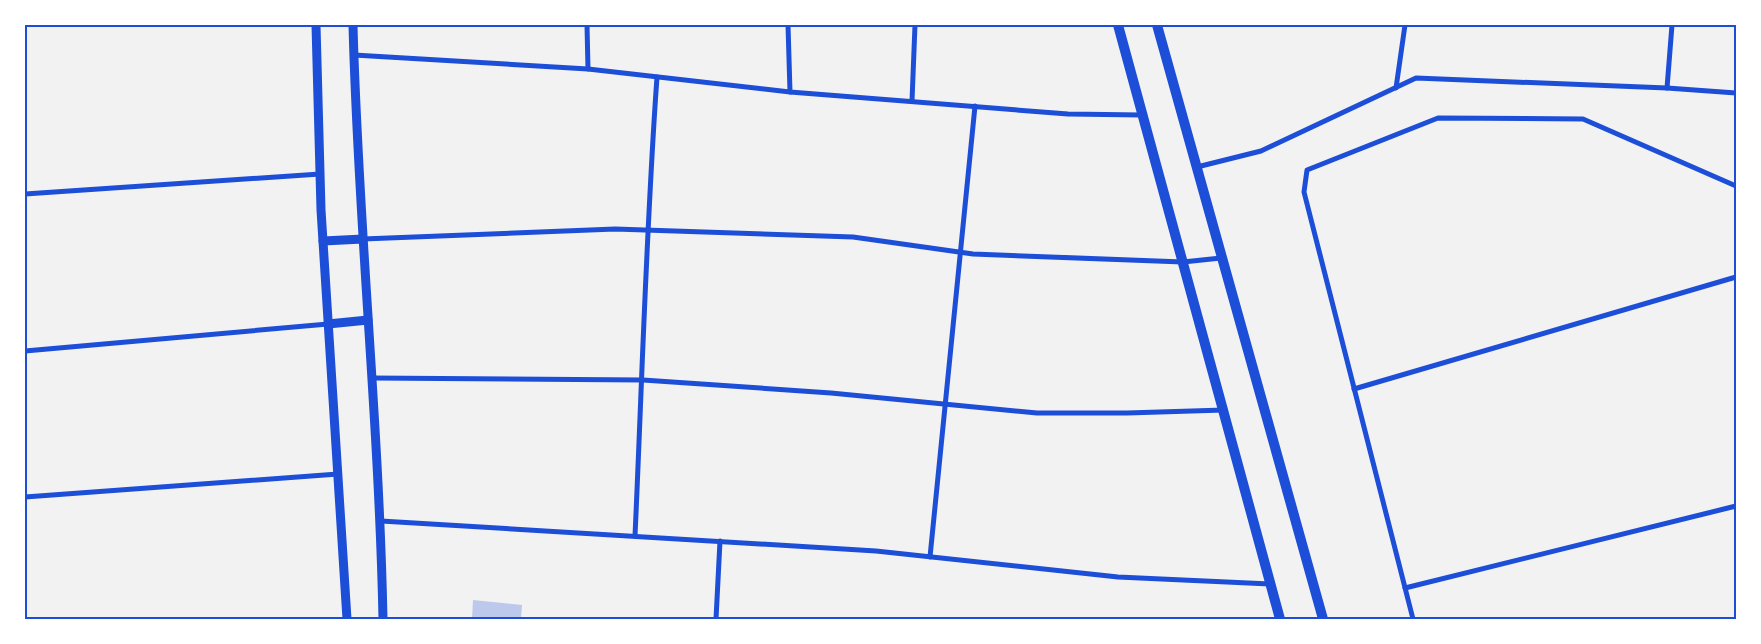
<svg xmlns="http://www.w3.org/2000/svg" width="1761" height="644" font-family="Poppins,sans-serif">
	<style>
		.building { fill: #bdc9ec }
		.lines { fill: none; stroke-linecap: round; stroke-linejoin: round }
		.minor { stroke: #1d4ed8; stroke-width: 5 }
		.tertiary { stroke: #1d4ed8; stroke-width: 9 }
		.secondary { stroke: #1d4ed8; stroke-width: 10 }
		.neatline { fill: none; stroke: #1d4ed8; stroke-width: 2 }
	</style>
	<rect width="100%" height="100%" fill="#f2f2f2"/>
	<path class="building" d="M473,600L522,605L521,619H472Z"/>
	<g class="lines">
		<g class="minor">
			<path d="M587,25L588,69"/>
			<path d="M788,25L790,92"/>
			<path d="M354,55L588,69L790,92L1068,114L1142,115"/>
			<path d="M1396,88L1405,25"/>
			<path d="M1667,88L1672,25"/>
			<path d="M912,101L915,25"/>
			<path d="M1197,167L1261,151L1416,78L1667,88L1736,93"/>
			<path d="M25,194L320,174"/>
			<path d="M363,239L615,229L853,237L973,254L1183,262L1221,258"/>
			<path d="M25,351L328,324"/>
			<path d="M371,378L643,380L831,393L1037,413H1127L1224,410"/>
			<path d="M1354,389L1736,277"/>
			<path d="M25,497L338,474"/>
			<path d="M381,521L876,551L1118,577L1270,584"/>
			<path d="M635,536C642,383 646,230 657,77"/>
			<path d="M930,557L975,106"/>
			<path d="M1405,588L1736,506"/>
			<path d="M716,619L720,541"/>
			<path d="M1413,619L1304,192L1307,170L1438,118L1583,119L1736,186"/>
		</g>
		<g class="tertiary">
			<path d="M316,25L321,210L347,619"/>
			<path d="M353,25C358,223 379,421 383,619"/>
			<path d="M323,241L363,239"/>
			<path d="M328,324L368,320"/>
		</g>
		<g class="secondary">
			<path d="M1118,25L1280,619"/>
			<path d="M1157,25L1323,619"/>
		</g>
	</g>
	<rect width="1761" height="644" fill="none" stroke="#ffffff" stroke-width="52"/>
	<rect x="26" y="26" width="1709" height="592" class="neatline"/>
</svg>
